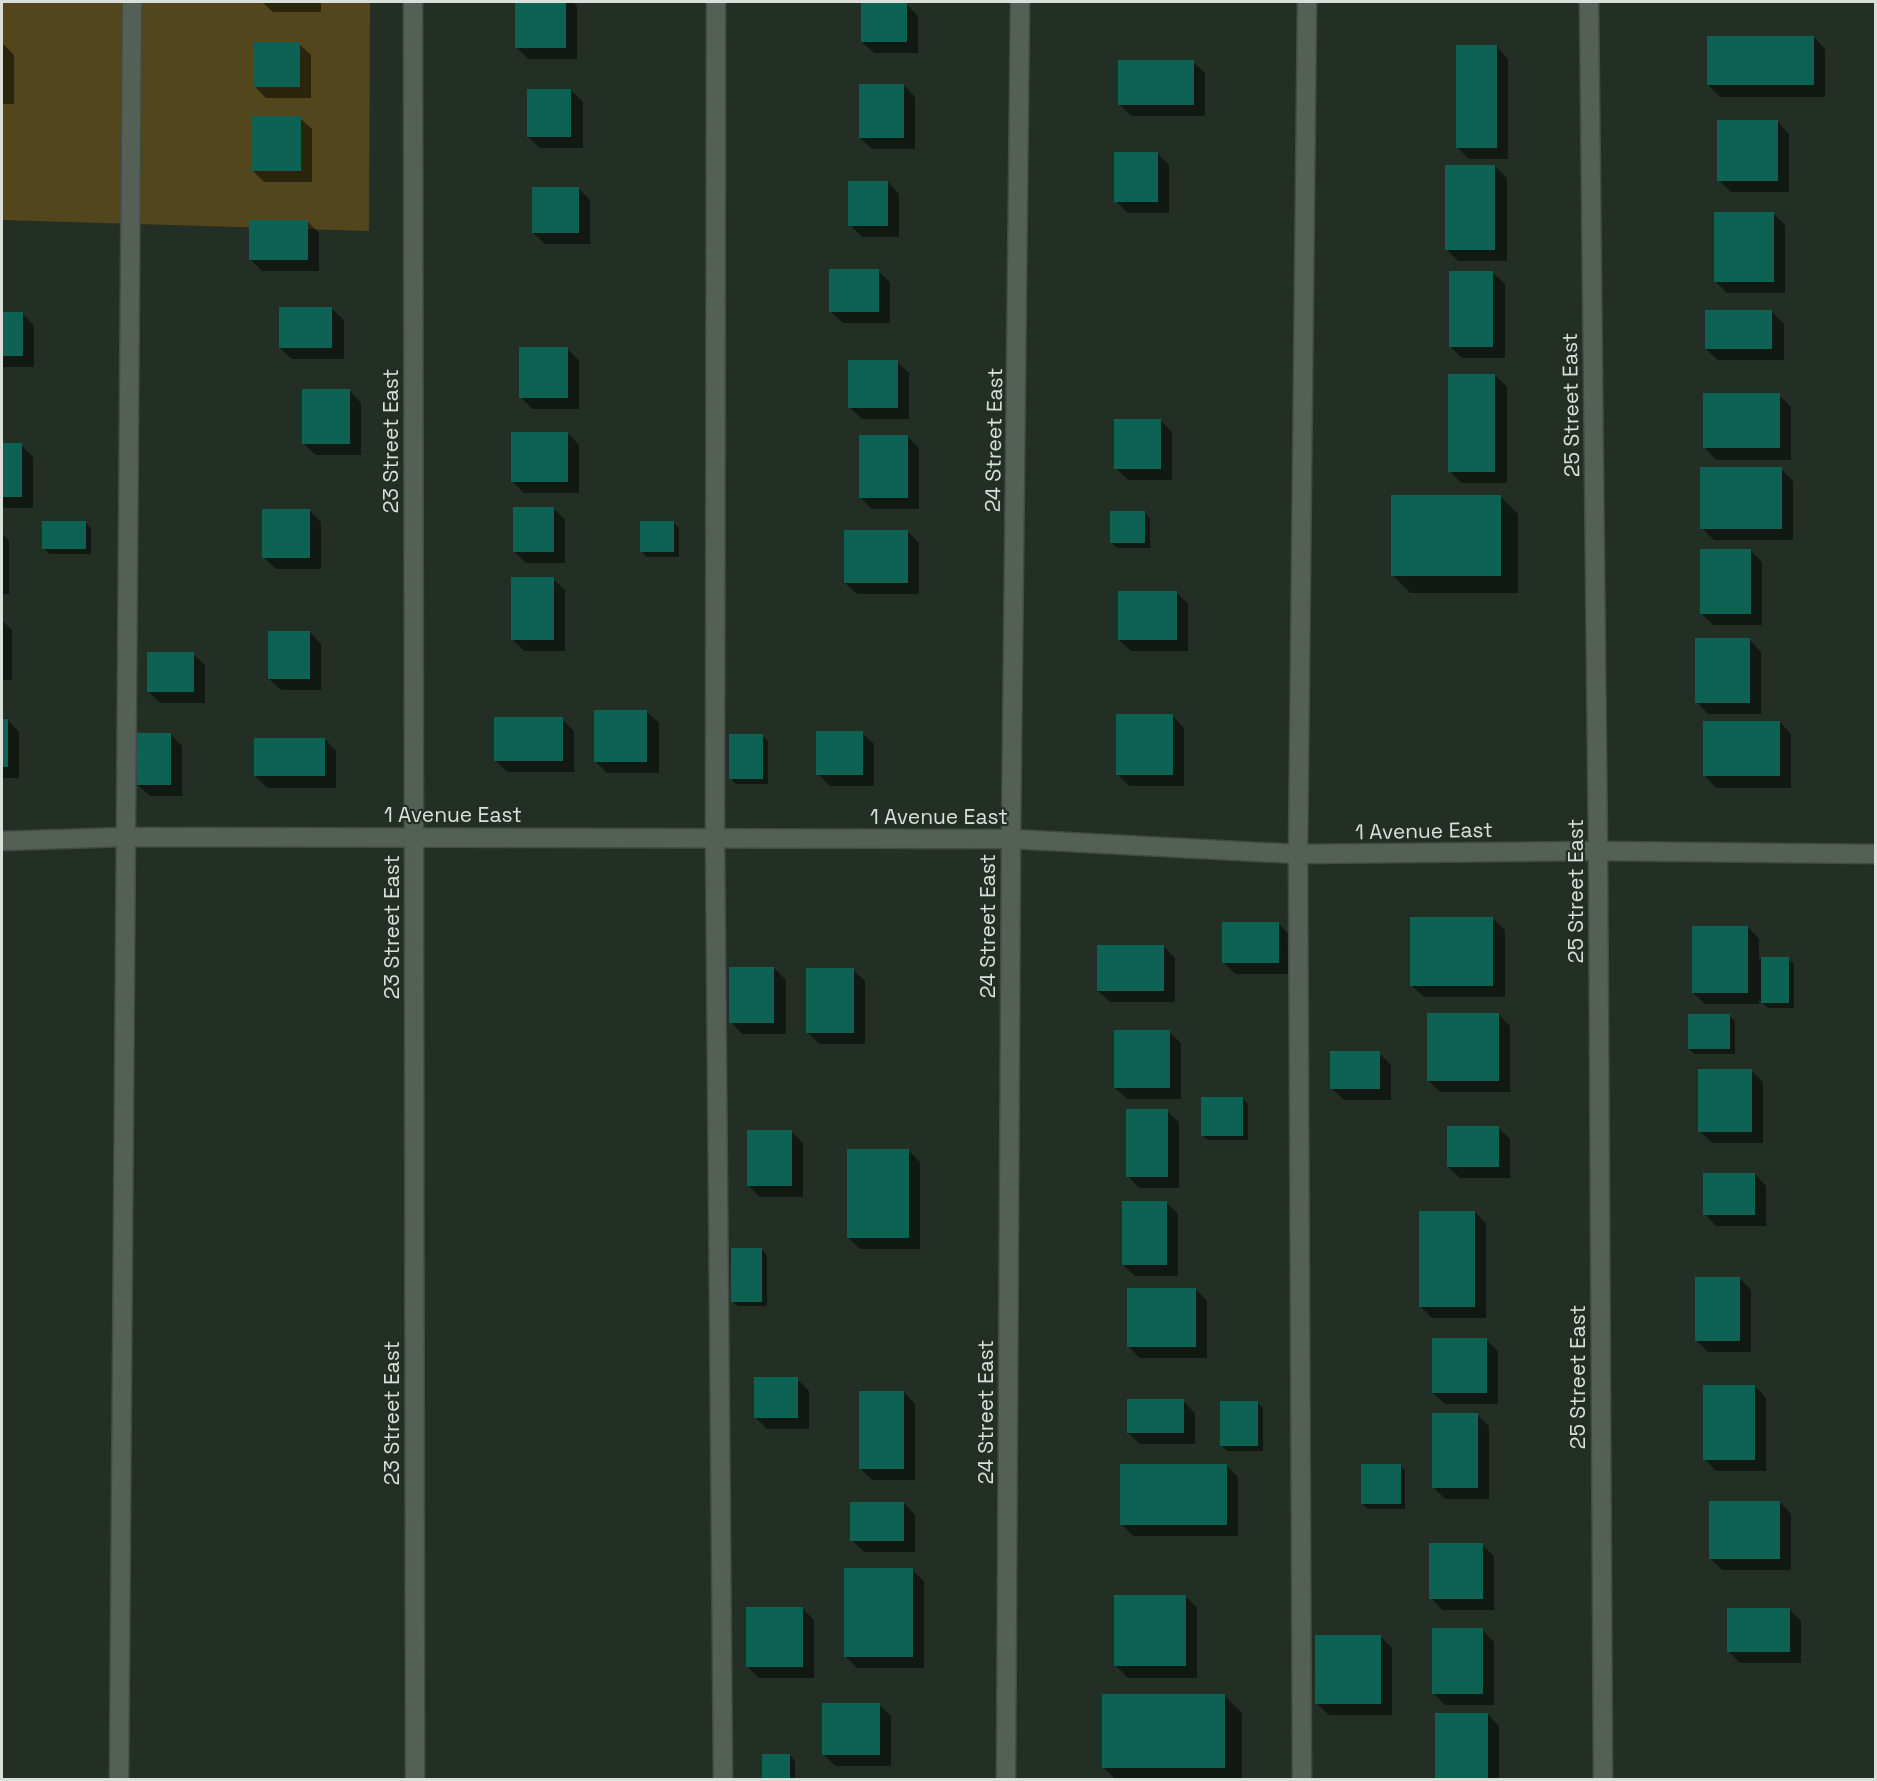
<svg xmlns="http://www.w3.org/2000/svg" width="1877" height="1781" font-family="'Space Grotesk',sans-serif">
	<style>
		.green { fill: #54461c }
		.shadow { fill: #0007 }
		.building { fill: #0d6254 }
		.lines { fill: none; stroke-linecap: round; stroke-linejoin: round }
		.minor-casing { stroke: #414b43; stroke-width: 21 }
		.minor { stroke: #546055; stroke-width: 18 }
		.labels { text-anchor: middle; stroke-width: 4.5; stroke-linejoin: round; paint-order: stroke }
		.street-label { font-size: 21px; fill: #d9e0da; stroke: #232f25 }
	</style>
	<rect width="100%" height="100%" fill="#232f25"/>
	<path class="green" d="M2,2H370L369,231L2,220Z"/>
	<g class="shadow">
		<path d="M262,2H321V12H273Z"/>
		<path d="M516,2H573L577,6V59H528L516,47Z"/>
		<path d="M907,5L918,16V53H874L862,42Z"/>
		<path d="M1814,37L1825,49V97H1720L1708,85Z"/>
		<path d="M2,43L14,55V104H2Z"/>
		<path d="M299,44L311,55V98H266L254,86Z"/>
		<path d="M1497,47L1508,59V159H1469L1457,147Z"/>
		<path d="M1193,62L1205,73V116H1131L1119,104Z"/>
		<path d="M904,85L915,97V149H872L860,138Z"/>
		<path d="M571,90L583,102V148H540L528,137Z"/>
		<path d="M300,118L312,129V182H264L253,171Z"/>
		<path d="M1778,122L1789,134V192H1731L1719,180Z"/>
		<path d="M1157,153L1169,165V213H1128L1116,201Z"/>
		<path d="M1495,166L1507,178V261H1458L1447,250Z"/>
		<path d="M888,182L899,194V237H862L850,225Z"/>
		<path d="M578,188L590,200V244H545L533,233Z"/>
		<path d="M1774,214L1785,225V293H1727L1715,281Z"/>
		<path d="M307,221L319,233V271H262L250,259Z"/>
		<path d="M878,271L890,282V323H843L831,312Z"/>
		<path d="M1493,273L1505,284V358H1462L1450,346Z"/>
		<path d="M332,309L344,320V359H292L280,348Z"/>
		<path d="M1772,312L1784,324V360H1718L1706,349Z"/>
		<path d="M2,314H23L34,326V367H2Z"/>
		<path d="M567,349L579,360V409H532L521,397Z"/>
		<path d="M897,362L909,373V419H862L850,408Z"/>
		<path d="M1495,375L1507,387V483H1461L1450,471Z"/>
		<path d="M350,391L361,403V455H316L304,444Z"/>
		<path d="M1779,395L1791,407V460H1716L1705,448Z"/>
		<path d="M1160,420L1172,432V480H1128L1116,468Z"/>
		<path d="M568,433L579,445V493H524L513,482Z"/>
		<path d="M907,436L919,448V509H872L860,497Z"/>
		<path d="M2,445H21L33,457V508H2Z"/>
		<path d="M1781,469L1793,481V540H1714L1702,528Z"/>
		<path d="M1500,496L1518,514V593H1410L1393,575Z"/>
		<path d="M553,508L565,520V563H526L514,551Z"/>
		<path d="M309,510L321,522V569H276L264,558Z"/>
		<path d="M1144,512L1150,518V548H1117L1112,543Z"/>
		<path d="M86,523L91,528V554H49L44,548Z"/>
		<path d="M674,523L679,528V557H647L641,551Z"/>
		<path d="M907,531L919,543V594H857L845,583Z"/>
		<path d="M2,533L9,541V594H2Z"/>
		<path d="M1750,550L1762,562V625H1713L1701,613Z"/>
		<path d="M553,579L565,590V651H524L513,640Z"/>
		<path d="M1176,592L1188,604V651H1131L1119,640Z"/>
		<path d="M2,620L12,630V680H2Z"/>
		<path d="M310,632L321,644V690H281L269,679Z"/>
		<path d="M1750,640L1761,652V714H1708L1697,702Z"/>
		<path d="M193,654L205,665V703H160L149,692Z"/>
		<path d="M647,712L659,723V773H607L595,761Z"/>
		<path d="M1173,716L1184,728V786H1129L1117,774Z"/>
		<path d="M562,719L574,731V772H507L495,760Z"/>
		<path d="M2,720H8L19,732V778H2Z"/>
		<path d="M1780,722L1791,734V788H1716L1705,776Z"/>
		<path d="M862,733L874,744V786H830L818,774Z"/>
		<path d="M171,735L182,746V796H150L138,785Z"/>
		<path d="M762,736L768,741V784H736L731,778Z"/>
		<path d="M325,739L336,751V788H267L255,776Z"/>
		<path d="M1493,919L1505,930V997H1424L1412,986Z"/>
		<path d="M1278,923L1290,935V974H1235L1223,962Z"/>
		<path d="M1748,927L1759,939V959H1788L1794,964V1008H1768L1759,1000V1004H1705L1693,993Z"/>
		<path d="M1163,946L1175,958V1002H1110L1098,991Z"/>
		<path d="M774,968L786,980V1034H742L731,1022Z"/>
		<path d="M853,970L865,981V1044H819L807,1032Z"/>
		<path d="M1499,1015L1510,1026V1092H1440L1428,1080Z"/>
		<path d="M1729,1016L1735,1021V1054H1695L1689,1049Z"/>
		<path d="M1169,1032L1181,1043V1099H1127L1115,1088Z"/>
		<path d="M1379,1053L1391,1065V1100H1344L1332,1089Z"/>
		<path d="M1752,1071L1763,1082V1143H1712L1700,1131Z"/>
		<path d="M1242,1098L1248,1104V1140H1208L1202,1135Z"/>
		<path d="M1167,1111L1179,1122V1188H1139L1128,1176Z"/>
		<path d="M1498,1128L1510,1139V1178H1460L1448,1167Z"/>
		<path d="M792,1132L803,1143V1197H760L748,1185Z"/>
		<path d="M909,1151L920,1162V1249H860L849,1238Z"/>
		<path d="M1755,1174L1766,1186V1226H1716L1705,1214Z"/>
		<path d="M1167,1203L1178,1214V1276H1135L1123,1265Z"/>
		<path d="M1475,1212L1486,1224V1318H1432L1420,1306Z"/>
		<path d="M761,1249L767,1255V1306H738L732,1301Z"/>
		<path d="M1740,1279L1751,1290V1352H1708L1697,1341Z"/>
		<path d="M1196,1289L1207,1301V1358H1140L1128,1346Z"/>
		<path d="M1486,1340L1498,1351V1404H1445L1433,1393Z"/>
		<path d="M797,1379L809,1391V1429H767L755,1417Z"/>
		<path d="M1755,1386L1766,1398V1471H1716L1705,1459Z"/>
		<path d="M904,1392L915,1404V1480H872L860,1468Z"/>
		<path d="M1183,1401L1195,1413V1444H1140L1128,1433Z"/>
		<path d="M1258,1403L1263,1408V1451H1227L1221,1445Z"/>
		<path d="M1477,1415L1489,1426V1499H1445L1433,1487Z"/>
		<path d="M1226,1465L1238,1477V1536H1133L1121,1524Z"/>
		<path d="M1400,1465L1405,1471V1509H1368L1362,1503Z"/>
		<path d="M1780,1502L1791,1514V1570H1722L1710,1558Z"/>
		<path d="M904,1503L915,1515V1552H864L852,1540Z"/>
		<path d="M1482,1545L1494,1556V1610H1442L1431,1598Z"/>
		<path d="M912,1570L924,1581V1668H857L845,1656Z"/>
		<path d="M1185,1596L1197,1608V1678H1128L1116,1666Z"/>
		<path d="M803,1609L814,1620V1678H759L748,1667Z"/>
		<path d="M1790,1610L1801,1621V1663H1740L1728,1651Z"/>
		<path d="M1482,1630L1494,1642V1705H1445L1433,1693Z"/>
		<path d="M1380,1636L1392,1648V1715H1329L1317,1704Z"/>
		<path d="M1224,1695L1242,1713V1780H1116L1103,1767Z"/>
		<path d="M879,1705L891,1716V1766H835L823,1754Z"/>
		<path d="M1488,1714L1499,1726V1780H1436Z"/>
		<path d="M790,1755L795,1761V1780L764,1779Z"/>
	</g>
	<g class="building">
		<rect x="515" y="2" width="51" height="46"/>
		<rect x="861" y="3" width="46" height="39"/>
		<rect x="1707" y="36" width="107" height="49"/>
		<rect x="253" y="42" width="47" height="45"/>
		<rect x="1456" y="45" width="41" height="103"/>
		<rect x="1118" y="60" width="76" height="45"/>
		<rect x="859" y="84" width="45" height="54"/>
		<rect x="527" y="89" width="44" height="48"/>
		<rect x="251" y="116" width="50" height="55"/>
		<rect x="1717" y="120" width="61" height="61"/>
		<rect x="1114" y="152" width="44" height="50"/>
		<rect x="1445" y="165" width="50" height="85"/>
		<rect x="848" y="181" width="40" height="45"/>
		<rect x="532" y="187" width="47" height="46"/>
		<rect x="1714" y="212" width="60" height="70"/>
		<rect x="249" y="220" width="59" height="40"/>
		<rect x="829" y="269" width="50" height="43"/>
		<rect x="1449" y="271" width="44" height="76"/>
		<rect x="279" y="307" width="53" height="41"/>
		<rect x="1705" y="310" width="67" height="39"/>
		<rect x="2" y="312" width="21" height="44"/>
		<rect x="519" y="347" width="49" height="51"/>
		<rect x="848" y="360" width="50" height="48"/>
		<rect x="1448" y="374" width="47" height="98"/>
		<rect x="302" y="389" width="48" height="55"/>
		<rect x="1703" y="393" width="77" height="55"/>
		<rect x="1114" y="419" width="47" height="50"/>
		<rect x="511" y="432" width="57" height="50"/>
		<rect x="859" y="435" width="49" height="63"/>
		<rect x="2" y="443" width="20" height="54"/>
		<rect x="1700" y="467" width="82" height="62"/>
		<rect x="1391" y="495" width="110" height="81"/>
		<rect x="513" y="507" width="41" height="45"/>
		<rect x="262" y="509" width="48" height="49"/>
		<rect x="1110" y="511" width="35" height="32"/>
		<rect x="42" y="521" width="44" height="28"/>
		<rect x="640" y="521" width="34" height="31"/>
		<rect x="844" y="530" width="64" height="53"/>
		<rect x="1700" y="549" width="51" height="65"/>
		<rect x="511" y="577" width="43" height="63"/>
		<rect x="1118" y="591" width="59" height="49"/>
		<rect x="268" y="631" width="42" height="48"/>
		<rect x="1695" y="638" width="55" height="65"/>
		<rect x="147" y="652" width="47" height="40"/>
		<rect x="594" y="710" width="53" height="52"/>
		<rect x="1116" y="714" width="57" height="61"/>
		<rect x="494" y="717" width="69" height="44"/>
		<rect x="2" y="719" width="6" height="48"/>
		<rect x="1703" y="721" width="77" height="55"/>
		<rect x="816" y="731" width="47" height="44"/>
		<rect x="137" y="733" width="34" height="52"/>
		<rect x="729" y="734" width="34" height="45"/>
		<rect x="254" y="738" width="71" height="38"/>
		<rect x="1410" y="917" width="83" height="69"/>
		<rect x="1222" y="922" width="57" height="41"/>
		<rect x="1692" y="926" width="56" height="67"/>
		<rect x="1097" y="945" width="67" height="46"/>
		<rect x="1761" y="957" width="28" height="46"/>
		<rect x="729" y="967" width="45" height="56"/>
		<rect x="806" y="968" width="48" height="65"/>
		<rect x="1427" y="1013" width="72" height="68"/>
		<rect x="1688" y="1014" width="42" height="35"/>
		<rect x="1114" y="1030" width="56" height="58"/>
		<rect x="1330" y="1051" width="50" height="38"/>
		<rect x="1698" y="1069" width="54" height="63"/>
		<rect x="1201" y="1097" width="42" height="39"/>
		<rect x="1126" y="1109" width="42" height="68"/>
		<rect x="1447" y="1126" width="52" height="41"/>
		<rect x="747" y="1130" width="45" height="56"/>
		<rect x="847" y="1149" width="62" height="89"/>
		<rect x="1703" y="1173" width="52" height="42"/>
		<rect x="1122" y="1201" width="45" height="64"/>
		<rect x="1419" y="1211" width="56" height="96"/>
		<rect x="731" y="1248" width="31" height="54"/>
		<rect x="1695" y="1277" width="45" height="64"/>
		<rect x="1127" y="1288" width="69" height="59"/>
		<rect x="1432" y="1338" width="55" height="55"/>
		<rect x="754" y="1377" width="44" height="41"/>
		<rect x="1703" y="1385" width="52" height="75"/>
		<rect x="859" y="1391" width="45" height="78"/>
		<rect x="1127" y="1399" width="57" height="34"/>
		<rect x="1220" y="1401" width="38" height="45"/>
		<rect x="1432" y="1413" width="46" height="75"/>
		<rect x="1120" y="1464" width="107" height="61"/>
		<rect x="1361" y="1464" width="40" height="40"/>
		<rect x="1709" y="1501" width="71" height="58"/>
		<rect x="850" y="1502" width="54" height="39"/>
		<rect x="1429" y="1543" width="54" height="56"/>
		<rect x="844" y="1568" width="69" height="89"/>
		<rect x="1114" y="1595" width="72" height="71"/>
		<rect x="746" y="1607" width="57" height="60"/>
		<rect x="1727" y="1608" width="63" height="44"/>
		<rect x="1432" y="1628" width="51" height="66"/>
		<rect x="1315" y="1635" width="66" height="69"/>
		<rect x="1102" y="1694" width="123" height="74"/>
		<rect x="822" y="1703" width="58" height="52"/>
		<rect x="1435" y="1713" width="53" height="67"/>
		<rect x="762" y="1754" width="28" height="25"/>
	</g>
	<g class="lines">
		<g class="minor-casing">
			<g id="minor">
				<path d="M413,2L415,1780"/>
				<path d="M716,2L715,839L723,1780"/>
				<path d="M1589,2L1598,851L1603,1780"/>
				<path d="M2,841L126,837L1011,839L1298,854L1598,851L1876,854"/>
				<path d="M119,1780L132,2"/>
				<path d="M1006,1780L1011,839L1020,2"/>
				<path d="M1302,1780L1298,854L1307,2"/>
			</g>
		</g>
		<use href="#minor" class="minor"/>
	</g>
	<g class="labels">
		<g class="street-label">
			<text transform="translate(1571 405) rotate(-91)" y="7">25 Street East</text>
			<text transform="translate(994 440) rotate(-89)" y="7">24 Street East</text>
			<text transform="translate(391 441) rotate(-90)" y="7">23 Street East</text>
			<text x="453" y="822">1 Avenue East</text>
			<text x="939" y="824">1 Avenue East</text>
			<text transform="translate(1424 831) rotate(-1)" y="7">1 Avenue East</text>
			<text transform="translate(1576 891) rotate(-90)" y="7">25 Street East</text>
			<text transform="translate(988 926) rotate(-90)" y="7">24 Street East</text>
			<text transform="translate(392 927) rotate(-90)" y="7">23 Street East</text>
			<text transform="translate(1578 1377) rotate(-90)" y="7">25 Street East</text>
			<text transform="translate(986 1412) rotate(-90)" y="7">24 Street East</text>
			<text transform="translate(392 1413) rotate(-90)" y="7">23 Street East</text>
		</g>
	</g>
	<rect width="1877" height="1781" fill="none" stroke="#d9e0da" stroke-width="6"/>
</svg>
